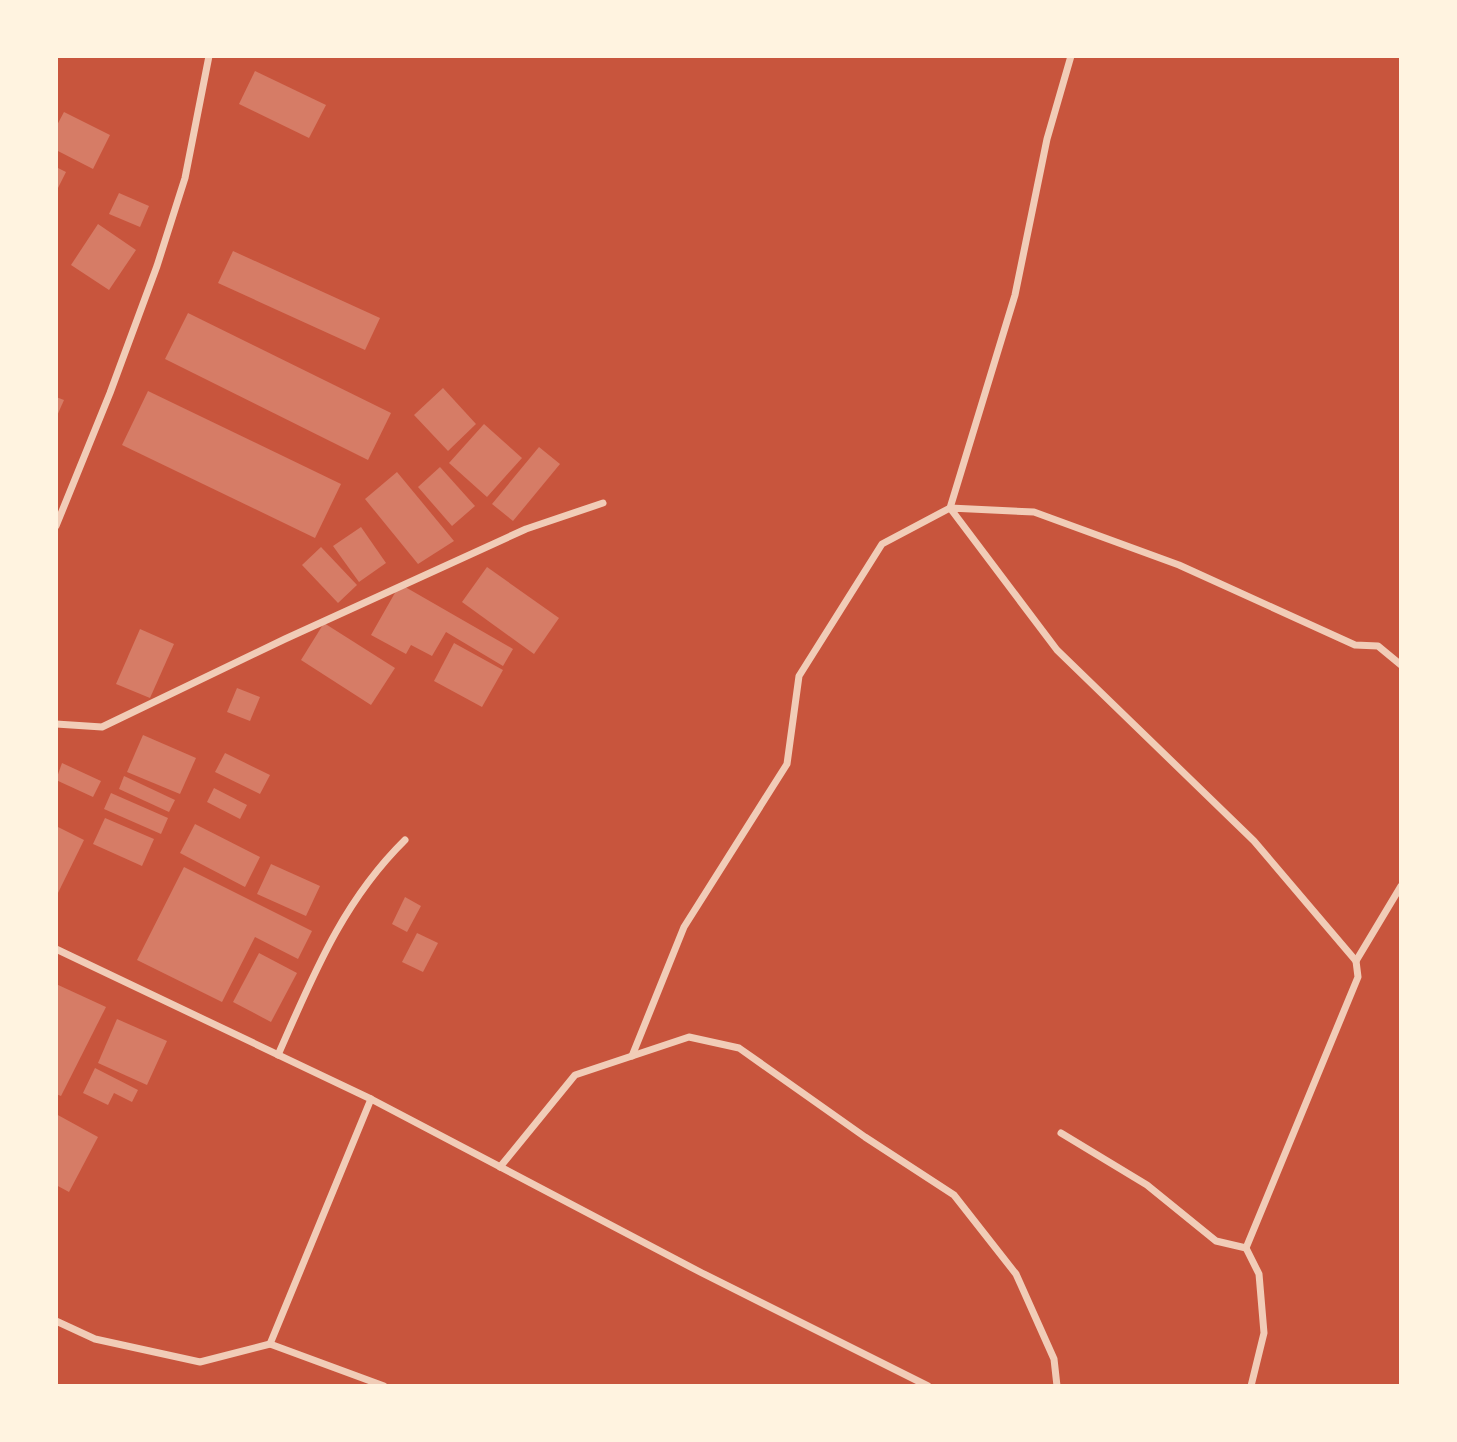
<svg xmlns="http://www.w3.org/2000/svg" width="1457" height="1442" font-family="'Sofia Sans Condensed',sans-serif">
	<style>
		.building { fill: #d67c66 }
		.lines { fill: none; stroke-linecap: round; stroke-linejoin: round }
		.minor { stroke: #f1ccb7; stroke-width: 7 }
	</style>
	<rect width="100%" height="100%" fill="#c8553d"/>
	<g class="building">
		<path d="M255,71L326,105L309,138L239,104Z"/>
		<path d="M64,112L110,135L93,169L56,150V127Z"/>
		<path d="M56,167L66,172L56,192Z"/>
		<path d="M119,193L149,206L140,227L109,214Z"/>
		<path d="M98,224L136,250L109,290L71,265Z"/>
		<path d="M233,251L380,318L365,350L218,283Z"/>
		<path d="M188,313L391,413L368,460L165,359Z"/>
		<path d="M443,388L476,424L448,451L414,415Z"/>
		<path d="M148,391L341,484L315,538L122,445Z"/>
		<path d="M56,397L64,400L56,418Z"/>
		<path d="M484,424L522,458L487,497L449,463Z"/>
		<path d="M539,447L560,464L513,521L492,504Z"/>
		<path d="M440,467L475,506L452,526L418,487Z"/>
		<path d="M397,472L454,541L418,564L365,499Z"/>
		<path d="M361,527L386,563L359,582L333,546Z"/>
		<path d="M321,547L357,585L338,603L302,565Z"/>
		<path d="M487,567L559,618L534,654L462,602Z"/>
		<path d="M400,584L513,649L503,666L446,632L432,656L411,645L406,654L371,635Z"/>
		<path d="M324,623L395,668L371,705L301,660Z"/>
		<path d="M140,629L174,644L150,698L116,684Z"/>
		<path d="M454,643L503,670L482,707L434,681Z"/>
		<path d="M237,688L260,697L250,721L227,712Z"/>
		<path d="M143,735L196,758L180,794L127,772Z"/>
		<path d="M225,753L270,775L260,794L215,772Z"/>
		<path d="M62,763L101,781L93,797L56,780Z"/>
		<path d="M124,776L175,800L169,812L119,789Z"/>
		<path d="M214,788L247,805L240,819L207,802Z"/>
		<path d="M111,793L168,818L161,834L104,809Z"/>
		<path d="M105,818L154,839L142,866L93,844Z"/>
		<path d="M195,824L260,857L245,887L180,853Z"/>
		<path d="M56,826L84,840L56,897Z"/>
		<path d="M271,864L320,886L306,916L257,894Z"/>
		<path d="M184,867L312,931L298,959L255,937L222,1002L137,960Z"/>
		<path d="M405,897L421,906L407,932L392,924Z"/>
		<path d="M417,933L438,943L423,972L402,962Z"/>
		<path d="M259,953L297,973L271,1022L233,1002Z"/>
		<path d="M56,984L106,1007L61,1096L56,1094Z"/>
		<path d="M117,1019L167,1041L147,1085L98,1063Z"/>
		<path d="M95,1068L138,1090L132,1102L114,1093L108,1105L83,1093Z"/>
		<path d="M56,1114L98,1137L69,1192L56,1185Z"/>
	</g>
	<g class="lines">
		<g class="minor">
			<path d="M56,526L110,393L157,266L185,178L209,56"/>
			<path d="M56,724L102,727L285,639L526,529L603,503"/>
			<path d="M56,949L371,1099L702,1273L928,1386"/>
			<path d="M1356,961L1401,886"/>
			<path d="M278,1055C313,976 342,902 405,840"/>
			<path d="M632,1056L684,927L787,764L799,676L882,544L950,508L1015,295L1047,139L1071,56"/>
			<path d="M371,1099L270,1344L384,1386"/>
			<path d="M1061,1133L1147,1185L1216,1241L1246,1248"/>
			<path d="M500,1167L575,1075L689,1037L739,1048L865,1137L954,1195L1016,1274L1054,1359L1057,1386"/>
			<path d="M56,1321L95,1339L200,1362L270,1344"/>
			<path d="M1251,1386L1264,1333L1259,1274L1246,1248L1358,977L1356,961L1254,841L1057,650L950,508L1034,512L1179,565L1355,645L1378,646L1401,665"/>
		</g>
	</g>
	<rect width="1457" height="1442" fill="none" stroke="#fff3e0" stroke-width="116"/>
</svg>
